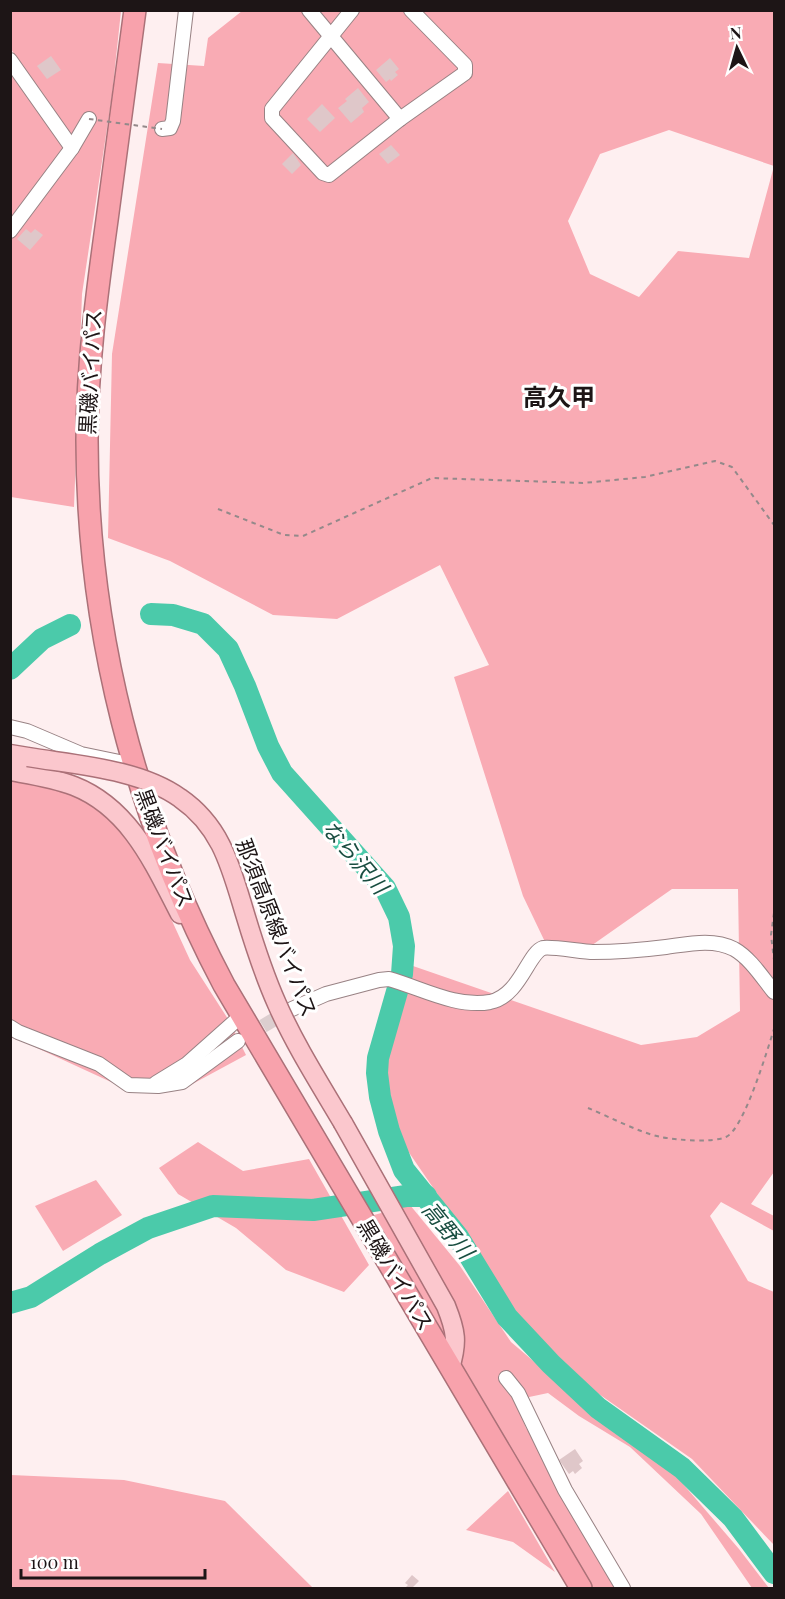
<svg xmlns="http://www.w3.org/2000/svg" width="785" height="1599" font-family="'Playfair Display','Noto Sans JP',serif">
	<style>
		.green { fill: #f9abb4 }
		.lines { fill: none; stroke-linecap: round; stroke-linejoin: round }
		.river { stroke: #4bcaaa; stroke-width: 22 }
		.building { fill: #dfc7c9 }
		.minor-tunnel { stroke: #dccecf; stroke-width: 14; stroke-dasharray: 14 7; stroke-linecap: butt }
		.minor-casing { stroke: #988284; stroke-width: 16 }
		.major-casing { stroke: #ab7178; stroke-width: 21 }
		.highway-casing { stroke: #ab7178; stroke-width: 24 }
		.path { stroke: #94898a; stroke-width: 2; stroke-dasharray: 4.5 4.5; stroke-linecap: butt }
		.minor { stroke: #fff; stroke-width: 14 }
		.major { stroke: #fbc7cd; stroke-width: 18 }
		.highway { stroke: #f8a2ac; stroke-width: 21 }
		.major-bridge-casing { stroke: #ab7178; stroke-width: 21; stroke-linecap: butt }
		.path-bridge { stroke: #94898a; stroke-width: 2; stroke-dasharray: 4.5 4.5; stroke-linecap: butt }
		.major-bridge { stroke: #fbc7cd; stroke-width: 18 }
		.labels { text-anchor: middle; stroke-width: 6; stroke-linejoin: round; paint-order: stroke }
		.street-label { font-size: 21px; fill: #1d1516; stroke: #fff }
		.water-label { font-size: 22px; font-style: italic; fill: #194e41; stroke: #fff }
		.quarter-label { font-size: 24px; font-weight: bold; fill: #1d1516; stroke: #fff }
	</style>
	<rect width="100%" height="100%" fill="#feeff0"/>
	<g class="green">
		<path d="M10,11H121L112,95L82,294L74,507L11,497L10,78L24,69L11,49Z"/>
		<path d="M242,11H774V166L669,130L600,154L568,221L590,274L639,297L678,251L749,258L774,166V1172L751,1204L774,1216V1231L721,1202L710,1216L748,1281L774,1292V1545L692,1459L596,1392L519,1319L469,1240L399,1138L386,1075L392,1033L413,966L641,1045L697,1037L740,1011L738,889H672L588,948L546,944L523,896L454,677L489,665L440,565L337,619L273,615L170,561L108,538L112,354L158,63L204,66L208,38Z"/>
		<path d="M11,779L30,782L68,792L109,815L145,862L190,960L228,1019L246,1055L185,1088L135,1093L11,1036Z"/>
		<path d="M198,1142L243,1171L309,1159L369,1265L344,1292L286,1270L236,1228L178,1194L159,1168Z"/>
		<path d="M96,1180L122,1215L63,1251L35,1206Z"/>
		<path d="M410,1205L460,1266L511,1342L579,1400L632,1435L677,1477L739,1549L769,1588H752L701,1514L630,1447L579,1416L548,1393L515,1400L526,1428L579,1503L628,1588H593L374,1215Z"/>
		<path d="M11,1475L124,1480L225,1501L313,1588H11Z"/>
		<path d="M508,1491L555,1572L513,1542L466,1530Z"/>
	</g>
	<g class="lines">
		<g class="river">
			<path d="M151,614L173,615L203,624L228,649L245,686L268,746L282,773L385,888L399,917L404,946L402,974L378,1058L377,1073L380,1097L389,1131L404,1170L458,1237L507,1317L551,1364L598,1408L682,1468L733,1518L774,1573"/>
			<path d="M10,669L42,639L70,625"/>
			<path d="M10,1303L31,1297L100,1254L148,1228L213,1206L313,1210L406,1196H426"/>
		</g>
	</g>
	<g class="building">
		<path d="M51,56L61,70L47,79L37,66Z"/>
		<path d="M390,58L399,69L395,72L398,75L391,81L390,79L386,82L376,70Z"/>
		<path d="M358,88L369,102L362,108L364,112L351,123L338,108L347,101L345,99Z"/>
		<path d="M322,104L335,118L320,132L307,119Z"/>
		<path d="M391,145L400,155L388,164L379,154Z"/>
		<path d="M293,153L301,165L292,174L282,164Z"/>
		<path d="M26,229L31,233L35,229L43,235L30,250L17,239Z"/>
		<path d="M575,1449L583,1461L579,1464L582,1468L575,1474L573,1471L569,1474L559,1460Z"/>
		<path d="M412,1575L419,1581L412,1588H405L408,1585L405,1583Z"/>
	</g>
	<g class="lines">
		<path class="minor-tunnel" d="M245,1037L288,1011"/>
		<g class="minor-casing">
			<g id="minor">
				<path d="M309,10L400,119"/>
				<path d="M352,10L272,109V118L323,173L329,175L400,119L465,73V65L411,10"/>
				<path d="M10,60L72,148"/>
				<path d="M162,129L170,128L173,121L186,10"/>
				<path d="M10,231L72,148L89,119"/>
				<path d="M10,727L27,731L81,754L134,765"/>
				<path d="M292,1009L326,994L379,980L389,979C421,988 456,1008 490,1002C520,996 528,953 543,948C550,946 583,952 593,952C617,952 642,950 666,947C688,944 713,938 734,949C750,958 762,977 774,992"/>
				<path d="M10,1027L18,1032L99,1064L129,1085L158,1086L182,1082L238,1041"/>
				<path d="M156,1083L187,1064L241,1016"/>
				<path d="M506,1378L518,1393L565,1490L623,1588"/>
			</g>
		</g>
		<g class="major-casing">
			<g id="major">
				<path d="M10,754L28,757"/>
				<path d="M10,771C32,775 54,778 74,786C130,808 154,864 180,914"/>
				<path d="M343,1123L446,1306C456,1331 458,1342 450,1368"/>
			</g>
		</g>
		<g class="highway-casing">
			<path id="highway" d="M135,10C125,80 116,150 107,220C97,292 87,366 87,440C87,630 135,817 224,985L581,1588"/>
		</g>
		<g class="path">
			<path d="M218,509L284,535L303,536L432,478L583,483L645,477L715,461L732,467L774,525"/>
			<path d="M774,913L771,935L774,960"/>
			<path d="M588,1108C610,1117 640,1133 661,1137C676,1140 712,1143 726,1137C744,1129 767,1051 774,1029"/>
		</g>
		<use href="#minor" class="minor"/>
		<use href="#major" class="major"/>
		<use href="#highway" class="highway"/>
		<g class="major-bridge-casing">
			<path id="major-bridge" d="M28,757C76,765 140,769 180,798C222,827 231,868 245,914C254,944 264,975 277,1004C295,1045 320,1084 343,1123"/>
		</g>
		<path class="path-bridge" d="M89,119L162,129"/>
		<use href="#major-bridge" class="major-bridge"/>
	</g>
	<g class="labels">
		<g class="street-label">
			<text transform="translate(91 372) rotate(-87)" y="7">黒磯バイパス</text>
			<text transform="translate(164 848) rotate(69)" y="7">黒磯バイパス</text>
			<text transform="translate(276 928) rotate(69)" y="7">那須高原線バイパス</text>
			<text transform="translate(395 1275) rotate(59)" y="7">黒磯バイパス</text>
		</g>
		<g class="water-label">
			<text transform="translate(355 857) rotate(50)" y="8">なら沢川</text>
			<text transform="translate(448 1230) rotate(51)" y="8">高野川</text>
		</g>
		<g class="quarter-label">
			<text x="559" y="406">高久甲</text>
		</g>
	</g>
	<rect width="785" height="1599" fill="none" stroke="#1d1516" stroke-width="24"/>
	<g transform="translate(737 48) rotate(355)" stroke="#ffffff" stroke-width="4.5" paint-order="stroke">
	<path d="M0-4.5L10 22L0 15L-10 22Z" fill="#1d1516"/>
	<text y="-9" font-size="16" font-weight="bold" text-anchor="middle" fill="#1d1516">N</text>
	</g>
	<path d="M21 1569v9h184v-9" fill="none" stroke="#1d1516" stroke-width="3"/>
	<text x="30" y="1569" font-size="18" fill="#1d1516" stroke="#ffffff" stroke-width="4.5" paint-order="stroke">100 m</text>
</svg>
